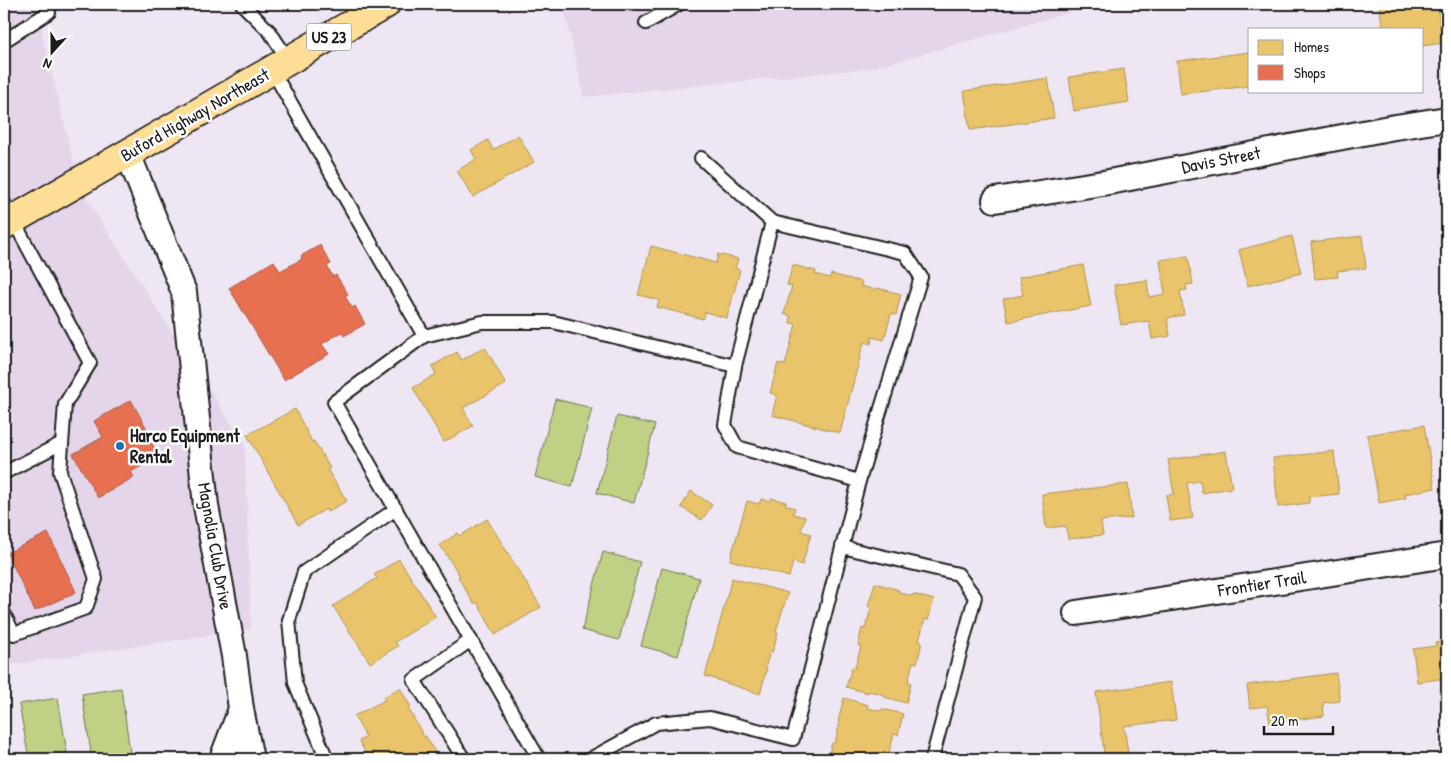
<svg xmlns="http://www.w3.org/2000/svg" width="1451" height="763" font-family="'Patrick Hand',sans-serif">
	<style>
		.built { fill: #e4d5eb }
		.grass { fill: #c0d186; stroke: #6e7651 }
		.homes { fill: #e9c46a; stroke: #ac9253 }
		.shops { fill: #e76f51; stroke: #aa5641 }
		.lines { fill: none; stroke-linecap: round; stroke-linejoin: round }
		.service-casing { stroke: #1c1c1c; stroke-width: 16 }
		.minor-casing { stroke: #1c1c1c; stroke-width: 28 }
		.primary-casing { stroke: #1c1c1c; stroke-width: 31 }
		.service { stroke: #fff; stroke-width: 12 }
		.minor { stroke: #fff; stroke-width: 24 }
		.primary { stroke: #fedd96; stroke-width: 28 }
		.poi-dot { fill: #1f6fb2; stroke: #fff; stroke-width: 2 }
		.labels { text-anchor: middle; stroke-width: 5; stroke-linejoin: round; paint-order: stroke }
		.shield { fill: #fff; stroke: #606060; stroke-width: 1 }
		.shield-label { font-size: 16px; font-weight: bold; fill: #1c1c1c }
		.street-label { font-size: 18px; fill: #1c1c1c; stroke: #fff }
		.poi-label { font-size: 18px; font-weight: bold; fill: #1c1c1c; stroke: #fff; text-anchor: start }
	</style>
	<rect width="100%" height="100%" fill="#efe6f3"/>
	<filter id="ink" filterUnits="userSpaceOnUse"><feTurbulence type="fractalNoise" baseFrequency=".02" numOctaves="2"/><feDisplacementMap in="SourceGraphic" scale="10" xChannelSelector="R" yChannelSelector="G"/><feConvolveMatrix kernelMatrix="1 2 1 2 8 2 1 2 1" color-interpolation-filters="sRGB"/></filter>
	<g filter="url(#ink)">
		<g class="built">
			<path d="M4,4H35L80,189L245,445L251,629L4,666Z"/>
			<path d="M563,4H1099L873,68L584,97Z"/>
		</g>
		<g class="grass">
			<path d="M555,399L592,408L572,487L535,477Z"/>
			<path d="M617,416L655,425L634,503L597,493Z"/>
			<path d="M603,552L640,562L619,640L582,630Z"/>
			<path d="M662,568L699,578L678,656L641,646Z"/>
			<path d="M121,688L131,759H92L82,694Z"/>
			<path d="M58,698L68,759H29L19,704Z"/>
		</g>
		<g class="homes">
			<path d="M1379,4H1437L1443,43L1422,46V29H1383Z"/>
			<path d="M1250,52V86L1181,94L1177,61Z"/>
			<path d="M1124,69L1129,102L1074,111L1069,77Z"/>
			<path d="M1048,78L1054,118L970,130L964,91Z"/>
			<path d="M518,135L534,162L473,197L457,171L476,159L471,150L488,140L493,150Z"/>
			<path d="M1292,236L1301,273L1248,286L1239,250Z"/>
			<path d="M1362,236L1366,268L1337,271L1338,277L1315,279L1311,242Z"/>
			<path d="M651,246L716,263L718,254L738,259L735,268L740,270L727,318L705,312L703,319L657,307L659,300L638,295Z"/>
			<path d="M1188,256L1193,284L1186,285L1187,290L1180,291L1184,315L1167,318L1170,336L1152,339L1149,321L1121,325L1114,285L1147,280L1149,297L1165,294L1160,260Z"/>
			<path d="M793,265L816,271L815,274L830,278L831,274L862,282L861,286L876,290L877,288L901,294L896,315L891,314L884,340L872,337L871,344L864,342L840,433L772,415L777,395L770,393L778,363L785,365L796,324L790,323L791,316L784,314L792,286L787,285Z"/>
			<path d="M1083,265L1091,306L1008,322L1003,299L1023,295L1019,277Z"/>
			<path d="M485,347L506,384L463,408L473,426L444,442L413,388L436,374L432,366L457,352L462,360Z"/>
			<path d="M295,409L312,442L314,441L330,468L327,469L347,501L327,512L326,509L298,525L247,435Z"/>
			<path d="M1424,425L1435,488L1405,494L1406,498L1379,503L1367,435Z"/>
			<path d="M1226,451L1232,488L1202,493L1200,481L1187,483L1193,518L1170,521L1166,495L1174,494L1168,460Z"/>
			<path d="M1334,451L1339,494L1309,497V503L1278,507L1273,458Z"/>
			<path d="M1128,484L1132,518L1101,521L1103,535L1068,539L1066,526L1046,528L1042,494Z"/>
			<path d="M691,491L712,505L702,520L681,507Z"/>
			<path d="M771,498L786,502V505L795,508L793,514L805,517L801,531L811,534L802,565L793,562L789,577L730,560L747,501L759,504L761,499L770,501Z"/>
			<path d="M487,519L541,607L495,635L477,602L474,604L458,577L460,576L440,545L458,533L460,536Z"/>
			<path d="M399,559L436,617L395,642L398,646L370,663L333,606L377,578L374,575Z"/>
			<path d="M732,578L788,593L776,631L778,632L772,653L770,652L765,668H767L760,694L705,676Z"/>
			<path d="M875,583L899,590L898,592L912,596L913,594L934,600L928,620L925,619L919,641L922,642L917,663L913,662L908,682L911,683L906,703L884,697L885,695L869,691L868,693L846,687L852,667L855,668L861,646L858,645L862,628L865,629L871,608L868,606Z"/>
			<path d="M1447,641V678L1417,682L1413,649L1436,646L1435,643Z"/>
			<path d="M1336,673L1340,701L1323,703L1324,716L1270,723L1267,706L1250,708L1247,685Z"/>
			<path d="M1171,682L1176,720L1124,726L1129,759H1105L1096,692Z"/>
			<path d="M400,688L411,707L408,708L424,737L426,736L437,756L432,759H369L359,741L366,737L354,716L385,700L383,697Z"/>
			<path d="M844,698L868,705L867,708L881,711L882,709L903,714L898,735L894,734L888,756L891,757V759H827L832,743H835L840,722H838Z"/>
		</g>
		<g class="shops">
			<path d="M320,245L331,264L327,266L333,277L336,275L348,294L345,296L352,308L355,306L365,324L344,336L342,332L322,344L329,354L284,380L229,288L274,261L280,271L302,259L301,256Z"/>
			<path d="M131,400L148,431L146,433L159,456L131,472L134,477L98,498L73,454L103,437L94,421Z"/>
			<path d="M48,533L76,592L35,611L7,553Z"/>
		</g>
		<g class="lines">
			<g class="service-casing">
				<g id="service">
					<path d="M242,4L270,32L289,61"/>
					<path d="M646,23L679,4"/>
					<path d="M4,41L49,12"/>
					<path d="M272,70L424,336L334,402L539,759"/>
					<path d="M4,203L90,363L65,404L60,472L96,579L86,608L14,634L4,614"/>
					<path d="M424,336L482,322H553L735,366L725,425L737,447L859,481L921,277L905,253L772,222L701,158"/>
					<path d="M735,366L772,222"/>
					<path d="M4,473L62,443"/>
					<path d="M842,547L958,574L975,597L932,759"/>
					<path d="M325,759L324,752L295,683L289,620L304,572L396,509"/>
					<path d="M464,759L414,680L471,640"/>
					<path d="M590,759L656,723L710,718L793,739L859,481"/>
				</g>
			</g>
			<g class="minor-casing">
				<g id="minor">
					<path d="M128,154L184,292L206,506L234,656L241,709L251,759"/>
					<path d="M995,200L1109,182L1389,128L1447,119"/>
					<path d="M1076,613L1447,555"/>
					<path d="M222,759L241,709"/>
				</g>
			</g>
			<g class="primary-casing">
				<path id="primary" d="M4,225L386,4"/>
			</g>
			<use href="#service" class="service"/>
			<use href="#minor" class="minor"/>
			<use href="#primary" class="primary"/>
		</g>
	</g>
	<circle class="poi-dot" cx="120" cy="446" r="5"/>
	<g class="labels">
		<rect class="shield" x="306.5" y="23.5" width="45" height="27" rx="4"/>
		<g class="shield-label">
			<text x="329" y="43">US 23</text>
		</g>
		<g class="street-label">
			<text transform="translate(195 115) rotate(-30)" y="6">Buford Highway Northeast</text>
			<text transform="translate(1221 160) rotate(-11)" y="6">Davis Street</text>
			<text transform="translate(215 546) rotate(80)" y="6">Magnolia Club Drive</text>
			<text transform="translate(1262 584) rotate(-9)" y="6">Frontier Trail</text>
		</g>
		<g class="poi-label">
			<text x="130" y="442">Harco Equipment<tspan x="130" dy="21">Rental</tspan></text>
		</g>
	</g>
	<rect width="1451" height="763" fill="none" stroke="#fff" stroke-width="20"/>
	<rect x="10" y="10" width="1431" height="743" fill="none" stroke="#1c1c1c" stroke-width="2" filter="url(#ink)"/>
	<rect x="1248" y="28" width="175" height="65" fill="#ffffff" stroke="#a4a4a4"/>
	<rect x="1258" y="40" width="25" height="15" fill="#e9c46a" stroke="#a4a4a4"/>
	<text x="1294" y="52" font-size="15" fill="#1c1c1c">Homes</text>
	<rect x="1258" y="65" width="25" height="15" fill="#e76f51" stroke="#a4a4a4"/>
	<text x="1294" y="78" font-size="15" fill="#1c1c1c">Shops</text>
	<g transform="translate(52 52) rotate(201)" stroke="#ffffff" stroke-width="4" paint-order="stroke">
	<path d="M0-4L9 19L0 12L-9 19Z" fill="#1c1c1c"/>
	<text y="-8" font-size="14" font-weight="bold" text-anchor="middle" fill="#1c1c1c">N</text>
	</g>
	<path d="M1264 726v8h69v-8" fill="none" stroke="#1c1c1c" stroke-width="2.5"/>
	<text x="1271" y="726" font-size="15" fill="#1c1c1c" stroke="#ffffff" stroke-width="4" paint-order="stroke">20 m</text>
</svg>
